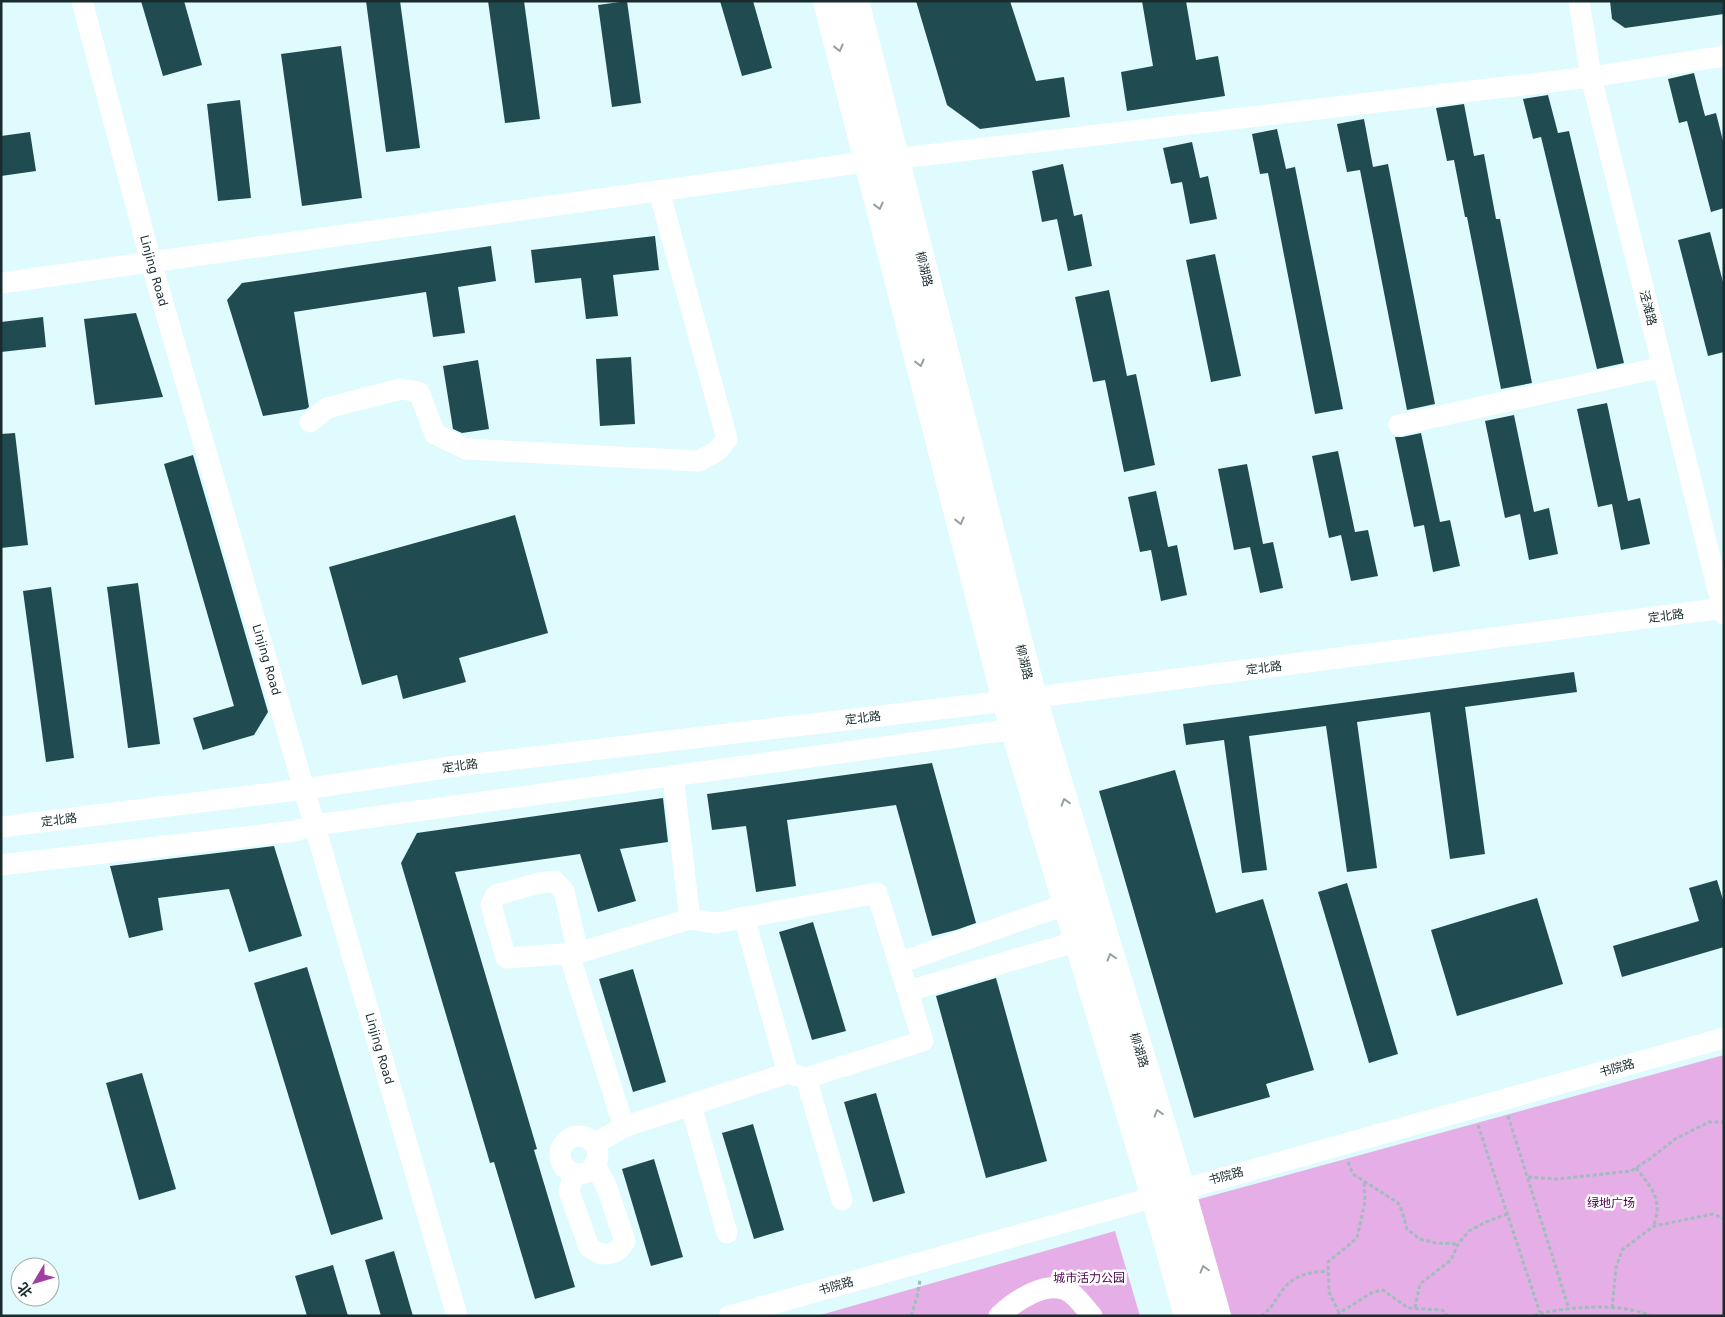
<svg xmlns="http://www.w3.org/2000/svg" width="1725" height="1317" font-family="'DejaVu Sans','Noto Sans SC',sans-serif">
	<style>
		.green { fill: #e6aee6 }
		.building { fill: #204c51 }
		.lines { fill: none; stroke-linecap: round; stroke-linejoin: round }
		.path { stroke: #a2bbbe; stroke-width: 3; stroke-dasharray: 4 2.5; stroke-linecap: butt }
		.minor { stroke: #fff; stroke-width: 21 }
		.major { stroke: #fff; stroke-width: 28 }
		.oneway { stroke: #97a0a0 }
		.labels { text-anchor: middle; stroke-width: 5; stroke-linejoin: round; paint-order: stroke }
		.street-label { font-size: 12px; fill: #182b2d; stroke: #fff }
		.park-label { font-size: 12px; fill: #4d0050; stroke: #fff }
	</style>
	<rect width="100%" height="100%" fill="#dffbfe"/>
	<g class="green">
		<path d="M1724,1055V1316H1228L1196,1200Z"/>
		<path d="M1115,1231L1140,1316H817Z"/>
	</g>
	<g class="building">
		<path d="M141,1H184L202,65L163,76Z"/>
		<path d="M366,1H400L420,148L386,152Z"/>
		<path d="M488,1H524L540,119L505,123Z"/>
		<path d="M627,1L641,103L612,107L598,5Z"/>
		<path d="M720,1H753L772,68L742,76Z"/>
		<path d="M916,1H1010L1036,81L1064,77L1070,117L980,129L947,105Z"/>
		<path d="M1142,1H1186L1196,60L1218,56L1225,96L1127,111L1121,72L1153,66Z"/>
		<path d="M1610,1H1724V14L1625,28L1612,19Z"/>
		<path d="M341,46L362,198L302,206L281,54Z"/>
		<path d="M1694,73L1705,116L1716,113L1724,145V208L1711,212L1687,121L1679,123L1668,79Z"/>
		<path d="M1548,95L1558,133L1569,131L1624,363L1597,369L1541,137L1533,139L1523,99Z"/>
		<path d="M240,100L251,198L218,201L207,104Z"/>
		<path d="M1464,104L1474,156L1484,154L1496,219H1500L1532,383L1501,389L1467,217H1465L1454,160L1447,161L1436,108Z"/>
		<path d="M1364,119L1373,167L1388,164L1435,404L1407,410L1360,170L1347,172L1337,124Z"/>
		<path d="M1277,129L1286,169L1295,167L1343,409L1315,414L1268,173L1260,174L1252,134Z"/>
		<path d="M30,132L36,171L1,176V136Z"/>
		<path d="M1192,142L1200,178L1208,176L1217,219L1190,224L1182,182L1171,184L1163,148Z"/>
		<path d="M1063,164L1074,216L1082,214L1092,266L1068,271L1057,219L1042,222L1032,171Z"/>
		<path d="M1710,232L1724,286V352L1708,356L1678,240Z"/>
		<path d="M655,236L659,270L613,275L618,316L586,319L581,278L535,283L531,250Z"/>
		<path d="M491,246L496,281L458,287L465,333L433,337L426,292L294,312L309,407L306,409L263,416L227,300L242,283Z"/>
		<path d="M1215,254L1241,376L1211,382L1186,260Z"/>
		<path d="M1109,290L1127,376L1136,374L1155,465L1124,472L1105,380L1093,382L1075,297Z"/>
		<path d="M136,313L163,397L95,405L84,319Z"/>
		<path d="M43,317L46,347L1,352V322Z"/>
		<path d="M631,357L635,424L600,426L596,359Z"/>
		<path d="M478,360L489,429L462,433L453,429L443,366Z"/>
		<path d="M1607,403L1628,501L1640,498L1650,544L1621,550L1612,504L1598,507L1577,409Z"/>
		<path d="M1514,415L1534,512L1549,508L1558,554L1529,560L1520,514L1505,518L1485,421Z"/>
		<path d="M15,433L28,545L1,548V434Z"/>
		<path d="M1421,433L1440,522L1450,520L1460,566L1433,572L1424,525L1414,527L1395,437H1402Z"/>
		<path d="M1338,451L1355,532L1368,530L1378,576L1351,581L1341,535L1329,538L1312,456Z"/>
		<path d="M193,455L268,712L254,735L203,750L193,718L234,706L164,464Z"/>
		<path d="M1247,464L1263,544L1273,542L1283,588L1260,593L1250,547L1234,550L1218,469Z"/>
		<path d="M1156,491L1168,547L1177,545L1187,595L1161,601L1151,550L1140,552L1128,497Z"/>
		<path d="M515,515L548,633L459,658L466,682L403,699L397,675L362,685L329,567Z"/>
		<path d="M138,583L160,744L128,748L107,587Z"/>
		<path d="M51,587L74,758L46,762L23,591Z"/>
		<path d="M1574,672L1577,692L1465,707L1485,854L1450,859L1430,712L1357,722L1377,868L1347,872L1326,726L1249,736L1267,870L1242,873L1224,740L1186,745L1183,724Z"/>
		<path d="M932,763L976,923L956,930L932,936L896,805L787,820L796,886L756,892L746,826L712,830L707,794Z"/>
		<path d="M1175,770L1216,913L1263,899L1314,1070L1266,1084L1270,1097L1194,1118L1099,791Z"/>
		<path d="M663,798L668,842L620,849L636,901L598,912L580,854L455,872L537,1149L534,1150L575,1287L535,1299L494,1162L490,1163L401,863L417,833Z"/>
		<path d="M274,846L302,936L249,952L229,889L158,898L163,930L129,938L110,866Z"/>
		<path d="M1717,880L1724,903V947L1622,977L1613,946L1699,921L1689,888Z"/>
		<path d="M1347,883L1398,1054L1369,1063L1318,892Z"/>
		<path d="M1537,898L1563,984L1457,1016L1431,930Z"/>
		<path d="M813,922L846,1031L812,1040L779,932Z"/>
		<path d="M307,967L383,1219L331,1235L254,983Z"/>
		<path d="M633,969L666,1082L633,1092L599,979Z"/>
		<path d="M996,978L1047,1161L986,1178L936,996Z"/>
		<path d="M142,1073L176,1189L139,1200L106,1083Z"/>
		<path d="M876,1093L905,1193L873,1202L844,1102Z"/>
		<path d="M753,1124L784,1230L754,1239L722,1133Z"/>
		<path d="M654,1159L683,1257L651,1266L622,1169Z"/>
		<path d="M394,1251L413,1316H381L365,1260Z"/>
		<path d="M333,1265L348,1316H307L295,1276Z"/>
	</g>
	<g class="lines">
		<g class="path">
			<path d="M1508,1116L1569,1309"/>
			<path d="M1478,1125L1540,1313"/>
			<path d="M1348,1162L1353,1174L1398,1203L1402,1211L1407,1229L1420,1239L1436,1243L1458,1244"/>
			<path d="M1636,1168C1644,1178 1657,1193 1657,1206C1658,1212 1655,1220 1654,1226"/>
			<path d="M1528,1177L1557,1179L1631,1171L1651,1158L1675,1139L1709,1122H1724"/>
			<path d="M1415,1308L1420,1284L1451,1260L1458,1244L1469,1231L1486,1222L1507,1214"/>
			<path d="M1612,1308L1616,1268L1622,1250L1654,1226L1713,1214L1724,1219"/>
			<path d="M1339,1313L1329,1292L1328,1262L1357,1238L1365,1201L1364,1181"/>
			<path d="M911,1316L917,1297L920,1280"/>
			<path d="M1261,1316C1272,1309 1276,1298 1284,1288C1296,1274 1311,1272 1328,1271"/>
			<path d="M1338,1316L1339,1313L1373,1292L1383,1290L1408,1308L1442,1310L1448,1316"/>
			<path d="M1534,1316L1540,1313C1576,1307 1617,1302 1652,1316"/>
		</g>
		<g class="minor">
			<path id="s1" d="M82,1L151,262L457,1316"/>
			<path d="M1579,1L1591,77L1724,614"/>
			<path d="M1,283L850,164L1591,77L1724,56"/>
			<path d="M310,422L327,408L401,389L419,392L435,434L466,449L699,461L717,451L727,439L659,191"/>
			<path d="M1399,425L1663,367"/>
			<path d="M1,827L305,789L457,766L1006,701L1724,608"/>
			<path d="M1,865L295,831L315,825L985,733L1015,730"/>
			<path d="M744,917L788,1073"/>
			<path d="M578,953L564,891L554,881L539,883L496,895L491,905L506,958L578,953L690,919"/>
			<path d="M569,954L624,1127"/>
			<path d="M899,963L1067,904"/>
			<path d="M908,991L1078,941"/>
			<path d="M806,1078L842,1200"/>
			<path d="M691,1105L727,1233"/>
			<circle cx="579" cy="1155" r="19"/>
			<path d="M594,1144L624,1127L788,1073L806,1078L923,1041L877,893L715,923L690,919L673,776"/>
			<path d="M574,1173L569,1191L589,1247C602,1258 617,1256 625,1241L607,1188L595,1163"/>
			<path d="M729,1316L1724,1038"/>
			<path d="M999,1316C1015,1301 1049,1277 1071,1293C1079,1299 1085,1308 1092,1316"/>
		</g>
		<g class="major">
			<path d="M827,1L1006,701L1155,1197L1188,1316"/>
			<path d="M855,1L1033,698L1181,1189L1217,1316"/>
		</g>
	</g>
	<defs><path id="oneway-chevron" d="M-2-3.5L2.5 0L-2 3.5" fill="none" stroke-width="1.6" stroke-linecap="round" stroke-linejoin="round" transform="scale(1.25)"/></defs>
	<g class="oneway">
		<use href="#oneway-chevron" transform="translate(839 48) rotate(76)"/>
		<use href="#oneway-chevron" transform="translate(879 206) rotate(76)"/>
		<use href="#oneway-chevron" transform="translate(920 363) rotate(76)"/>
		<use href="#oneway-chevron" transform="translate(960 521) rotate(76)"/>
		<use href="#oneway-chevron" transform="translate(1065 802) rotate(-107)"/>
		<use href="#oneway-chevron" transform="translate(1111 957) rotate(-107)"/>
		<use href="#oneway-chevron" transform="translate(1158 1113) rotate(-107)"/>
		<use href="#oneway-chevron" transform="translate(1204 1269) rotate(-106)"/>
	</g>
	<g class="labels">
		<g class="street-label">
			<text transform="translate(924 269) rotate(76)" y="4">柳湖路</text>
			<text dy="4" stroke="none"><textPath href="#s1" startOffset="279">Linjing Road</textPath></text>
			<text transform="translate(1648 308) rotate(76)" y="4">泾滩路</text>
			<text transform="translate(1666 616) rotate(-7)" y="4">定北路</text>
			<text dy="4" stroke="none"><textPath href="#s1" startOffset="684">Linjing Road</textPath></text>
			<text transform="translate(1024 662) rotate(76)" y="4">柳湖路</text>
			<text transform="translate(1264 668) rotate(-7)" y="4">定北路</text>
			<text transform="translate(863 718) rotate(-7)" y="4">定北路</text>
			<text transform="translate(460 766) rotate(-8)" y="4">定北路</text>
			<text transform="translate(59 820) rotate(-7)" y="4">定北路</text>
			<text dy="4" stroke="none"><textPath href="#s1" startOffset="1089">Linjing Road</textPath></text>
			<text transform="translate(1139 1050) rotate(73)" y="4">柳湖路</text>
			<text transform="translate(1617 1068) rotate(-16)" y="4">书院路</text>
			<text transform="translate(1226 1176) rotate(-15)" y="4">书院路</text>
			<text transform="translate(836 1286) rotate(-16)" y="4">书院路</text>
		</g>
		<g class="park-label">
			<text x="1611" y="1207">绿地广场</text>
			<text x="1089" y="1282">城市活力公园</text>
		</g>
	</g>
	<rect width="1725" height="1317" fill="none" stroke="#182b2d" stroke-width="5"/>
	<g transform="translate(35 1282) rotate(232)"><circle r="24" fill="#ffffff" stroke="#a3aaab"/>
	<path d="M0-4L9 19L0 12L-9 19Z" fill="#a13ea4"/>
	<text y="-8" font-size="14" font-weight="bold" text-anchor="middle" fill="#182b2d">北</text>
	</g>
</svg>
